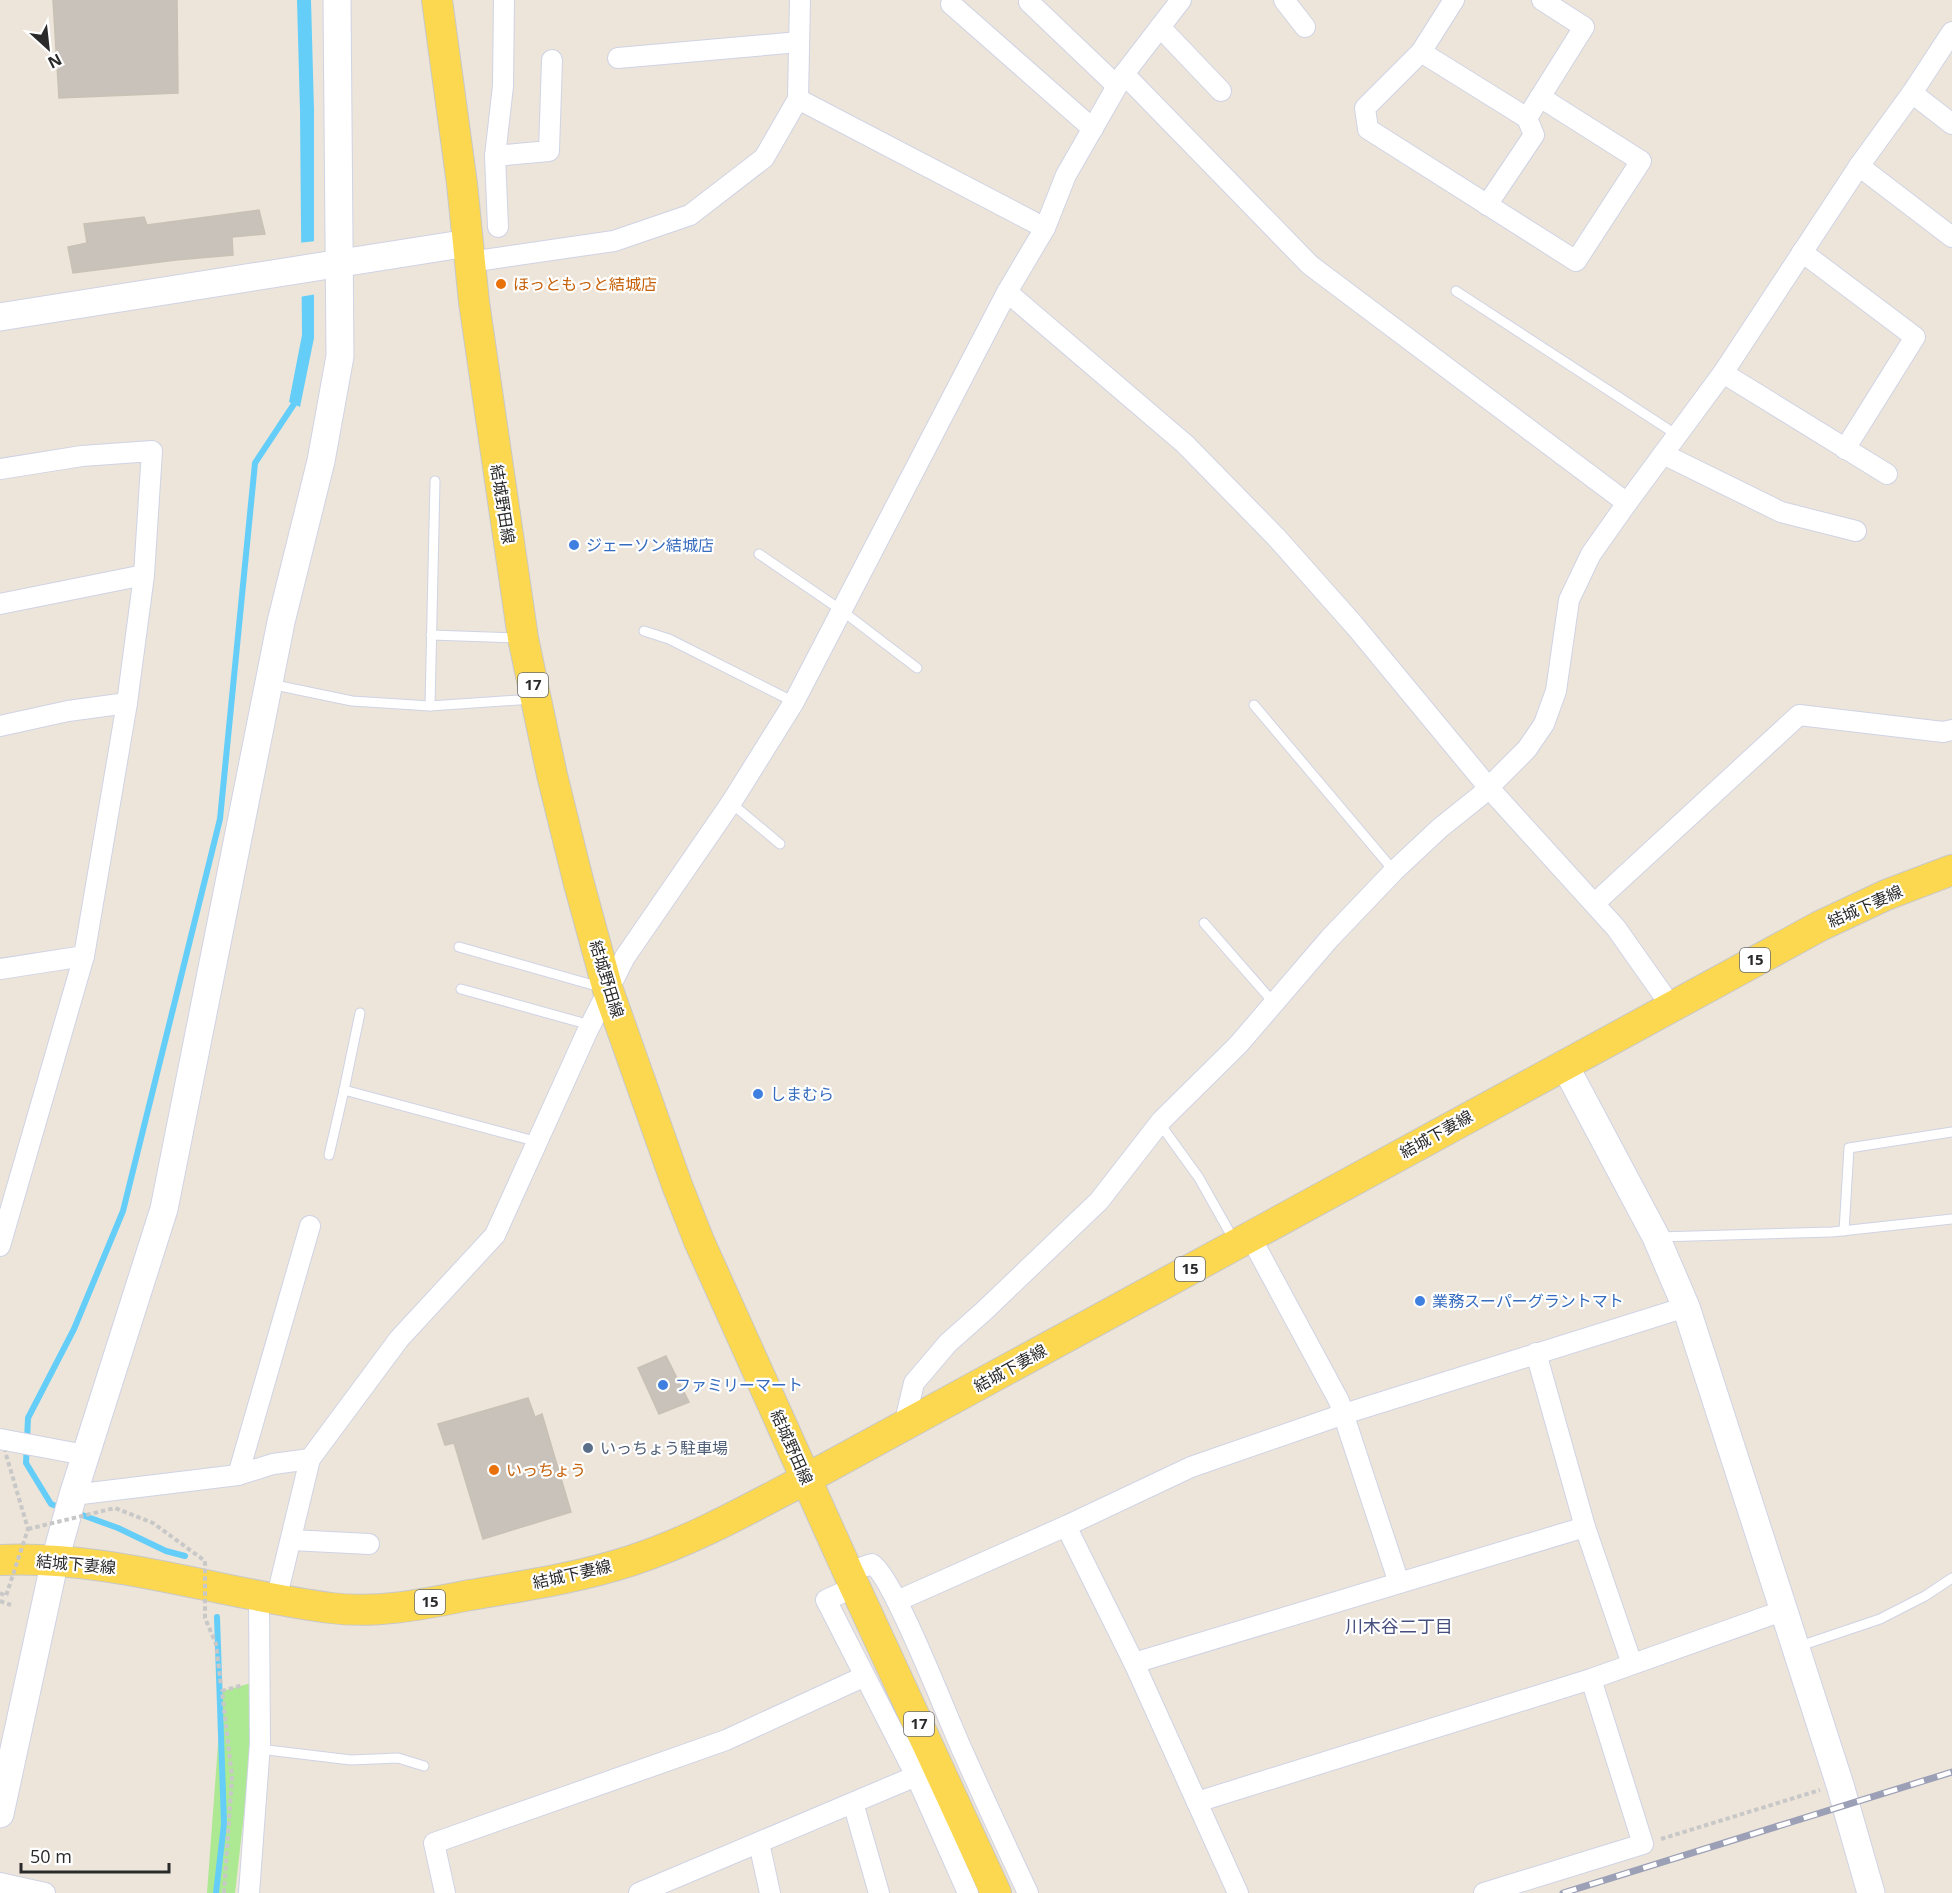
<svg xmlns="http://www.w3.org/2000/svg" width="1952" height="1893" font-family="'Open Sans','Noto Sans JP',sans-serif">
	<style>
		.green { fill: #ade892 }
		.water { fill: #64cef8 }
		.pier { fill: #ede5da }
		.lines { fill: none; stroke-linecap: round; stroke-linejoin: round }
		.stream { stroke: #64cef8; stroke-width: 6 }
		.building { fill: #c8c2ba; stroke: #c8c1b4; stroke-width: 1.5 }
		.lane-casing { stroke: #cfd3e4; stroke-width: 11 }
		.street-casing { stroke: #cfd3e4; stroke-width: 22 }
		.secondary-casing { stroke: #cfd3e4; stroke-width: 29 }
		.primary-casing { stroke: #c8c8c8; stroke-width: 32 }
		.path { stroke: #c8c8c8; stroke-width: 4; stroke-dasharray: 4.5 3; stroke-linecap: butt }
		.lane { stroke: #fff; stroke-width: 9 }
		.street { stroke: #fff; stroke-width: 20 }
		.secondary { stroke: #fff; stroke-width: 27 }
		.primary { stroke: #fcd850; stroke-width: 30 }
		.rail-casing { stroke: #9ca0b6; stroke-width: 7 }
		.rail { stroke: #fff; stroke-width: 4.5; stroke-dasharray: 14; stroke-linecap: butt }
		.path-bridge { stroke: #c8c8c8; stroke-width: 4; stroke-dasharray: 4.5 3; stroke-linecap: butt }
		.food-dot { fill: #e8710a; stroke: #fff; stroke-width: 2 }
		.shop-dot { fill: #3f7fe0; stroke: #fff; stroke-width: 2 }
		.service-dot { fill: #5c6f8a; stroke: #fff; stroke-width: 2 }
		.labels { text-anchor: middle; stroke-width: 4.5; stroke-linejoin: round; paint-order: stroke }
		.shield { fill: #fff; stroke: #6a6a6a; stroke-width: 1.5 }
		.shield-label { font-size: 15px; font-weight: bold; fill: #2a2a2a }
		.food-label { font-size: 16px; fill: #c56008; stroke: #fff; text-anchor: start }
		.street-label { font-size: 16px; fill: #2a2a2a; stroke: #fff }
		.shop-label { font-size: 16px; fill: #366cbe; stroke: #fff; text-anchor: start }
		.service-label { font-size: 16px; fill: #4e5e75; stroke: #fff; text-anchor: start }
		.neighbourhood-label { font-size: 18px; fill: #464f7e; stroke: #fff }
	</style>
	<rect width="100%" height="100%" fill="#ede5da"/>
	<path class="green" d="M259,1681L235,1893H207L222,1691Z"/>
	<path class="water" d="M297,0H311L314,110V338L300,407L289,402L302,335L300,111Z"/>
	<path class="pier" d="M316,241L317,294L299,297L298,243Z"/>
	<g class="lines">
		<g class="stream">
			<path d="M61,1508L51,1504L26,1463L28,1418L74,1329L123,1211L220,819L255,463L294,404L296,397"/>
			<path d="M74,1512L118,1528L166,1551L185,1556"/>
			<path d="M216,1893L224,1824L217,1617"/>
		</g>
	</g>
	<g class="building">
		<path d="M53,0H177L178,93L59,98Z"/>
		<path d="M259,210L265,234L232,237L233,255L176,260L73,273L68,247L87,243L84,224L144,217L147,225Z"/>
		<path d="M666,1356L689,1402L659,1414L638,1368Z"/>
		<path d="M528,1398L535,1417L542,1414L571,1512L483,1539L454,1443L445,1445L438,1424Z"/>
	</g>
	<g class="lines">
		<g class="lane-casing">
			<g id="lane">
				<path d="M1456,291L1677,435"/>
				<path d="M759,554L841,610L917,668"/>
				<path d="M644,631L669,639L794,702"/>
				<path d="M431,635L519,638"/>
				<path d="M270,684L352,701L430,706L533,699"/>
				<path d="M1254,705L1394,871"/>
				<path d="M430,706L435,481"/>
				<path d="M731,803L780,844"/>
				<path d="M1204,923L1274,1003"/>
				<path d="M459,947L600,987"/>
				<path d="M461,989L590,1025"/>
				<path d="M344,1090L360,1013"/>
				<path d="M1160,1124L1199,1178L1235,1242"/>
				<path d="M329,1155L344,1090L538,1142"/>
				<path d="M1844,1231L1849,1148L1952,1132"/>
				<path d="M1658,1237L1832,1232L1952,1219"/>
				<path d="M1797,1647L1880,1619L1925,1596L1952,1578"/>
				<path d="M259,1749L351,1760L398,1758L424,1766"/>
			</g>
		</g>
		<g class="street-casing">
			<g id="street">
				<path d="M1284,0L1305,27"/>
				<path d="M1454,0L1421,52L1527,118L1584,27L1542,0"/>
				<path d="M1029,2L1117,86"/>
				<path d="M951,4L1093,129"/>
				<path d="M1160,27L1221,91"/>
				<path d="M1421,52L1365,108L1368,129L1576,261L1641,161L1540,97"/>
				<path d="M618,58L799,42"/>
				<path d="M1124,74L1310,265L1627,503"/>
				<path d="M1912,93L1952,124"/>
				<path d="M798,99L1045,228"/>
				<path d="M495,156L549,151L552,60"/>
				<path d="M1859,166L1952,237"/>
				<path d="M1487,205L1534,135L1527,118"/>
				<path d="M498,227L495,156L503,86L504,0"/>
				<path d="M1802,252L1915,337L1845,449"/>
				<path d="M470,262L614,241L690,215L764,158L798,99L800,0"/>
				<path d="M1007,292L1185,444L1276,537L1355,626L1489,788L1616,928L1671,1006"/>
				<path d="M1723,373L1887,474"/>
				<path d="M1663,454L1781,512L1856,531"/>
				<path d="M0,469L82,456L152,451L144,575L127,703L84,956L0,1246"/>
				<path d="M0,604L144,575"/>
				<path d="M0,726L68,711L127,703"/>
				<path d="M1595,903L1799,715L1943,732L1952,730"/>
				<path d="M0,969L84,956"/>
				<path d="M1250,1236L1339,1401L1399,1583"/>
				<path d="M1536,1353L1585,1527L1632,1664"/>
				<path d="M904,1425L914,1383L948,1343L984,1311L1099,1201L1162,1120L1238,1045L1330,938L1394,871L1440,828L1480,796L1527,749L1544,724L1556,691L1569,600L1591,554L1627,503L1723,373L1859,166L1912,93L1952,32"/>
				<path d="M0,1439L85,1455"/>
				<path d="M238,1475L310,1226"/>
				<path d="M73,1495L238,1475L273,1464L310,1459"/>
				<path d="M1066,1526L1134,1663L1238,1893"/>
				<path d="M291,1540L369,1544"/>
				<path d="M848,1572L872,1564C894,1577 948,1720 963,1752C984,1799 1006,1846 1028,1893"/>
				<path d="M855,1587L826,1600L916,1776L968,1893"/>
				<path d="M276,1600L310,1459L399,1339L495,1235L587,1032L625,957L731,803L794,702L1007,292L1045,228L1066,175L1124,74L1181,0"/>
				<path d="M897,1601L1066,1526L1191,1467L1344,1414L1686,1307"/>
				<path d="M1134,1663L1585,1527"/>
				<path d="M1197,1802L1591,1679L1782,1611"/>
				<path d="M853,1803L879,1893"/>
				<path d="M759,1843L770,1893"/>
				<path d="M0,1883L45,1893"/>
				<path d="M249,1893L260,1744L259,1597"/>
				<path d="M445,1893L434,1843L726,1740L863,1677"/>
				<path d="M639,1893L916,1776"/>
				<path d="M1484,1893L1643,1844L1591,1679"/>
			</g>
		</g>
		<g class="secondary-casing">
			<g id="secondary">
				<path d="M0,317L468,243"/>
				<path d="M1564,1064L1656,1237L1686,1307L1840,1785L1871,1893"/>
				<path d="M0,1814L55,1560L73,1495L164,1209L281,622L321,461L340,356L337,0"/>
			</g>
		</g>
		<g class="primary-casing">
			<g id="primary">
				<path d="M437,0L462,184L474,302L523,638L552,775L578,880L608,990L677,1185L699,1241L848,1572L996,1893"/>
				<path d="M0,1560C112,1555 220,1594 331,1608C377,1614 425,1604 470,1595C523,1586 578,1578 630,1561C692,1541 749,1509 806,1479L1820,926L1886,895L1952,870"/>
			</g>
		</g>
		<g class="path">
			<path d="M0,1601L11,1605"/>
			<path d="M1661,1839L1820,1790"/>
			<path d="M224,1893L232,1777L222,1691L243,1685"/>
		</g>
		<use href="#lane" class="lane"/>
		<use href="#street" class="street"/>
		<use href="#secondary" class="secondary"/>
		<use href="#primary" class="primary"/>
		<g class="rail-casing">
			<path id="rail" d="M1563,1893L1952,1772"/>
		</g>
		<use href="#rail" class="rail"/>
		<g class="path-bridge">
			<path d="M28,1529L115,1508L153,1523L205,1561V1618L216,1644L221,1685"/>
			<path d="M0,1593L6,1596L28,1529L5,1451"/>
		</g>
	</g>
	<g class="food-dot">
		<circle cx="501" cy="284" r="6"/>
		<circle cx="494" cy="1470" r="6"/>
	</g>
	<g class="shop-dot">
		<circle cx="574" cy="545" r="6"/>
		<circle cx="758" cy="1094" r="6"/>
		<circle cx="1420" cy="1301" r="6"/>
		<circle cx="663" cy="1385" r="6"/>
	</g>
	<circle class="service-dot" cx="588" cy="1448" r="6"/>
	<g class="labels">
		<g class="shield">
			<rect x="518" y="673" width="30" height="24" rx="4.5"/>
			<rect x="1740" y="948" width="30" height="24" rx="4.5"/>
			<rect x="1175" y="1257" width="30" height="24" rx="4.5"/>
			<rect x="415" y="1590" width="30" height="24" rx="4.5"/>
			<rect x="904" y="1712" width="30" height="24" rx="4.5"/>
		</g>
		<g class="shield-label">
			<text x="533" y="690">17</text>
			<text x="1755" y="965">15</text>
			<text x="1190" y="1274">15</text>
			<text x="430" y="1607">15</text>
			<text x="919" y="1729">17</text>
		</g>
		<g class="food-label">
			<text x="513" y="290">ほっともっと結城店</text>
			<text x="506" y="1476">いっちょう</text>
		</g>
		<g class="street-label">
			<text transform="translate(503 504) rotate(81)" y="6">結城野田線</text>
			<text transform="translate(1865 906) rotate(-24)" y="6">結城下妻線</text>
			<text transform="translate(607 979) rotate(73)" y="6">結城野田線</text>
			<text transform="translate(1436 1134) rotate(-29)" y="6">結城下妻線</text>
			<text transform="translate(1010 1368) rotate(-29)" y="6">結城下妻線</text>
			<text transform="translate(792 1447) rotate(66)" y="6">結城野田線</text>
			<text transform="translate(76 1564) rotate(5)" y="6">結城下妻線</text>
			<text transform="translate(572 1574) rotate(-13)" y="6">結城下妻線</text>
		</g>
		<g class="shop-label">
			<text x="586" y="551">ジェーソン結城店</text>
			<text x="770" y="1100">しまむら</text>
			<text x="1432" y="1307">業務スーパーグラントマト</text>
			<text x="675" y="1391">ファミリーマート</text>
		</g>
		<g class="service-label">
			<text x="600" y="1454">いっちょう駐車場</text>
		</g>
		<g class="neighbourhood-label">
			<text x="1399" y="1633">川木谷二丁目</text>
		</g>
	</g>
	<g transform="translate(48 48) rotate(153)" stroke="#ffffff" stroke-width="4.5" paint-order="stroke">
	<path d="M0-4.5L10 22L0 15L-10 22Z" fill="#2a2a2a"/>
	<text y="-9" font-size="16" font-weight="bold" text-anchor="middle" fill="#2a2a2a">N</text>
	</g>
	<path d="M21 1863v9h148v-9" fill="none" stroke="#2a2a2a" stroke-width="3"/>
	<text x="30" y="1863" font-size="18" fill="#2a2a2a" stroke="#ffffff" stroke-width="4.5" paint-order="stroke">50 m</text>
</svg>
